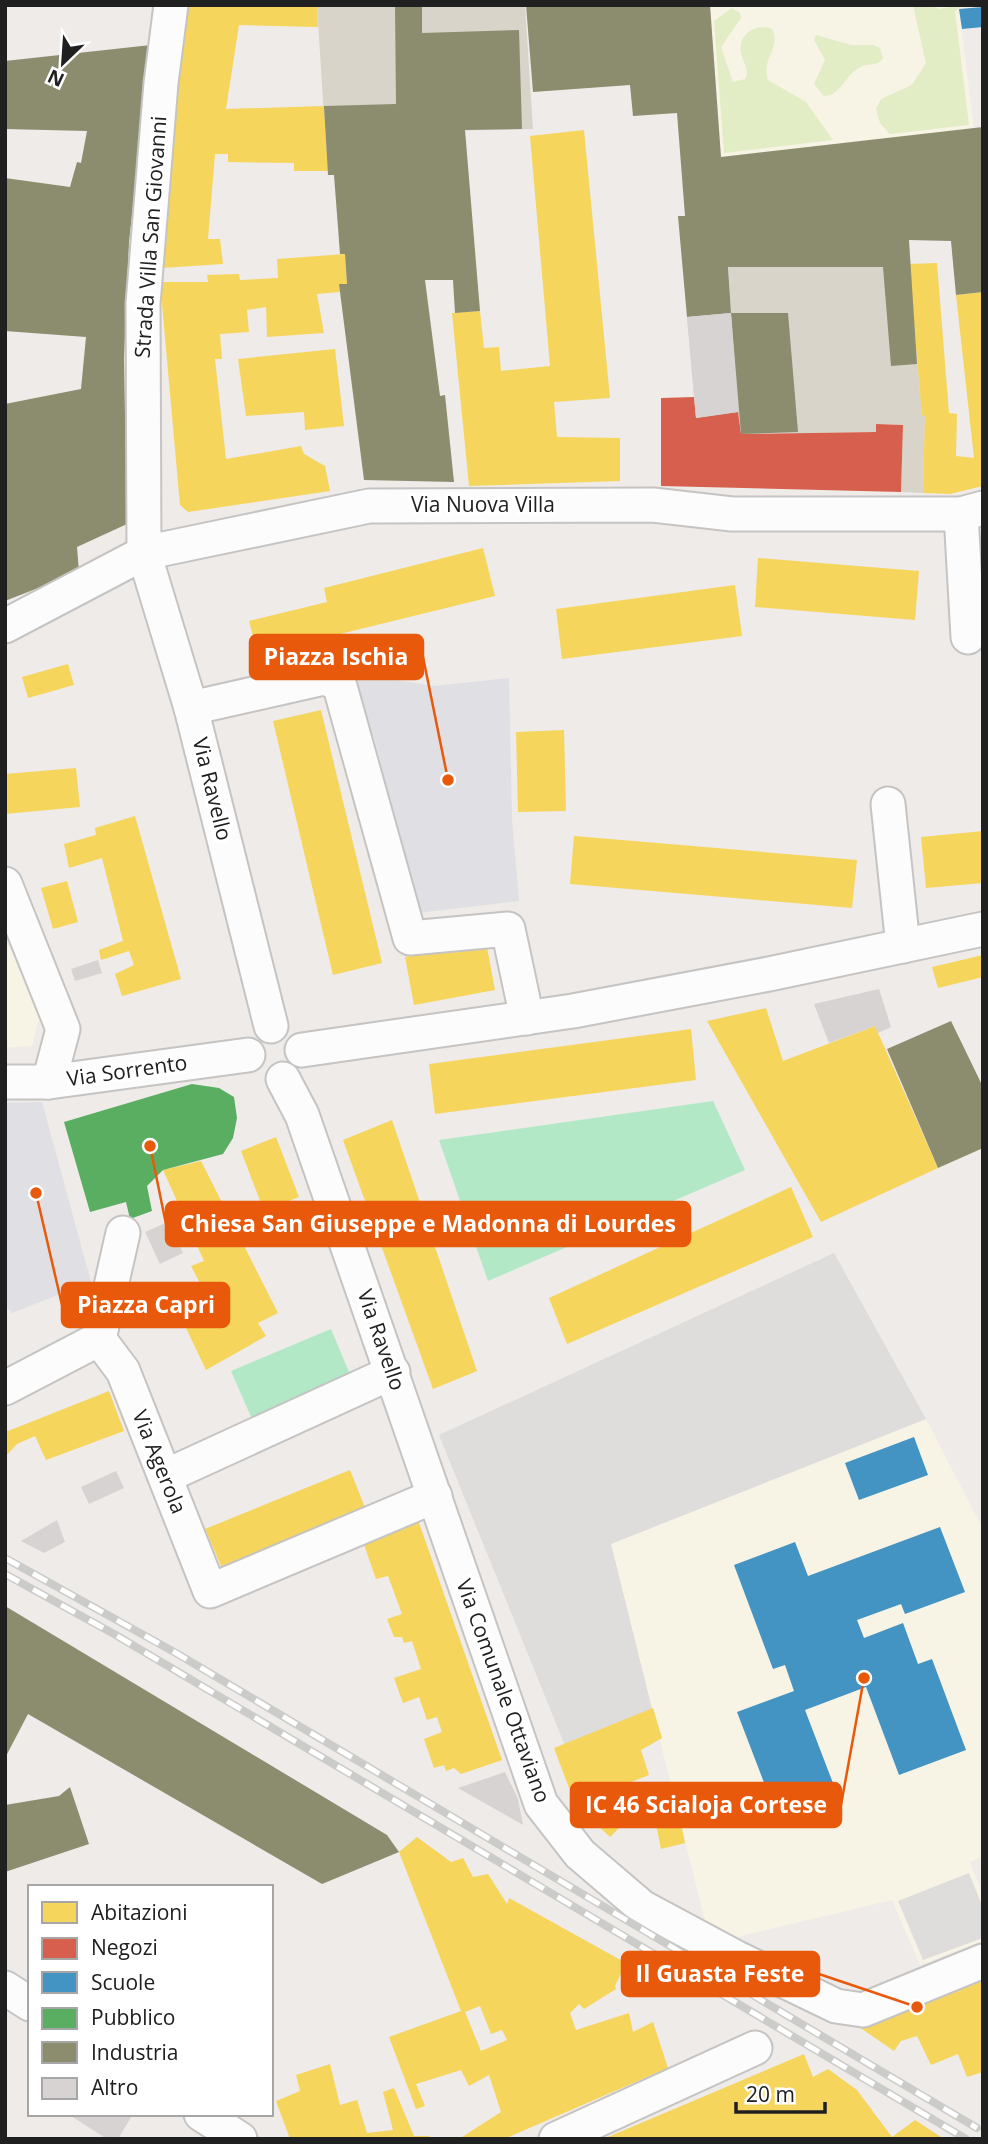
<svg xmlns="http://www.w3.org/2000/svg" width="988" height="2144" font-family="'Open Sans',sans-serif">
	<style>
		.education { fill: #f7f3e5 }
		.construction { fill: #d9d4ca }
		.grass { fill: #e2edc6 }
		.pitch { fill: #b2e8c6 }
		.parking { fill: #dedddc }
		.plaza { fill: #dfdfe4 }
		.homes { fill: #f6d55c; fill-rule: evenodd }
		.shops { fill: #d6604d }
		.schools { fill: #4393c3 }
		.public { fill: #5aae61 }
		.industry { fill: #8c8c6e }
		.building { fill: #d7d3d2 }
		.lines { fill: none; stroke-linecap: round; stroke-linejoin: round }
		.minor-casing { stroke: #c5c4c3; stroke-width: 37 }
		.minor { stroke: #fcfcfc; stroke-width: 33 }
		.rail-casing { stroke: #cbcbca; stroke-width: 8 }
		.rail { stroke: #fff; stroke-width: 5; stroke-dasharray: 16; stroke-linecap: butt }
		.labels { text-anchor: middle; stroke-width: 7; stroke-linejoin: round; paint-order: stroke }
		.street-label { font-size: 21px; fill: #202020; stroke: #fff }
		.leader { fill: none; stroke: #e8590c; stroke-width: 2.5 }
		.callout-dot { fill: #e8590c; stroke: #fff; stroke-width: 2.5 }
		.callout { fill: #e8590c; stroke: #e8590c; stroke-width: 2.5 }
		.callout-label { font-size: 23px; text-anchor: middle; font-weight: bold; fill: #fff }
	</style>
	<rect width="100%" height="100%" fill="#eeebe9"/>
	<g class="education">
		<path d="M710,5H983L959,10L974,129L721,157Z"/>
		<path d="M5,937L40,1016L32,1046L5,1048Z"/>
		<path d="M926,1419L983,1529V1857L970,1862L983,1895V1941L920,1965L892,1900L720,1941L707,1929L611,1544Z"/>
	</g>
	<g class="construction">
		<path d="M317,5H525L533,129L325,133Z"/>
		<path d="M725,212L909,240V264L922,415H925L923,493L901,492L903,425L876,424V432L741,434L738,413L696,418L687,317L731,313Z"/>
	</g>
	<g class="grass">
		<path d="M913,5H930L939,9L963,5L955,11L969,125L890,134L880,123L876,109L881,99L912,85L926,63Z"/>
		<path d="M732,8L740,13L741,18L721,47L733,82L745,79L747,74C747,65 742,61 741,52C738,33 757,23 772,29C782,48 761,57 768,80L806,102L833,140L724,153L714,21Z"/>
		<path d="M816,35L851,45H873L880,48L883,58C878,66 872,63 863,66C846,71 842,96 824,96L814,84L825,60L814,40Z"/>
	</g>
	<g class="pitch">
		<path d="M713,1101L745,1170L488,1281L439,1140Z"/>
		<path d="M331,1329L351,1377L252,1419L231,1371Z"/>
	</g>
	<g class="parking">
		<path d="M834,1253L926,1419L611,1544L653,1713L566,1748L439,1435Z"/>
		<path d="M969,1873L983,1908V1938L923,1960L898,1901Z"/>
	</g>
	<g class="plaza">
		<path d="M346,672L434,686L509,678L512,819L519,901L418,913L375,741Z"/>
		<path d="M42,1102L91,1282L12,1313L5,1306V1103Z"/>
	</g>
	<g class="homes">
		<path d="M186,5H317L318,27L239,25L226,109L324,106L328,171H294V163L228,162V154H215L208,239H220L223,264L162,268L171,135Z"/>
		<path d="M584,130L610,398L554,402L557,437L620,438V481L469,486L452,313L480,311L484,348L499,347L501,371L550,366L530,136Z"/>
		<path d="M345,254L347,284H339L340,292L317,294L324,333L267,337L266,307L247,310L249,332L220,334L222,359H215L226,459L301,446L304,454L325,466L330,491L188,512L180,505L160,282H208L207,275L239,274L240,280L278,278L277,259Z"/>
		<path d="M937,263L949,413L957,414L956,456L974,458L956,295L983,292V486L950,494L923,493L925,415L922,416L909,264Z"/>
		<path d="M335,349L344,426L305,430L304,412L246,416L238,359Z"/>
		<path d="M483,548L495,596L340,634L344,650L262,670L249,621L327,602L324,588Z"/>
		<path d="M758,558L919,571L915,620L755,607Z"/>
		<path d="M735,585L742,636L562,659L556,609Z"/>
		<path d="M68,664L74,685L28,698L22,677Z"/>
		<path d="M321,710L382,963L333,975L273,721Z"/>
		<path d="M564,730L566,811L518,812L516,732Z"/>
		<path d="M76,768L80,807L5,814V774Z"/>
		<path d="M135,816L181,979L122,996L115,974L134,965L129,951L101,960L99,950L123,941L102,858L69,868L64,844L96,835L95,828Z"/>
		<path d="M983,831V883L926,888L921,837Z"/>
		<path d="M574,836L857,860L852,908L570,884Z"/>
		<path d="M67,881L78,922L53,929L41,888Z"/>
		<path d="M486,942L495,990L414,1005L405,957Z"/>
		<path d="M983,955V977L938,988L932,967Z"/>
		<path d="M766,1008L783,1061L875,1026L938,1168L821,1222L707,1021Z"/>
		<path d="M691,1029L696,1080L435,1114L429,1064Z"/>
		<path d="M392,1120L477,1371L433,1389L343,1140Z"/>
		<path d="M276,1137L299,1197L264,1211L241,1151Z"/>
		<path d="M201,1161L278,1313L258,1323L266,1336L206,1370L186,1328L213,1308L191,1266L204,1261L163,1170Z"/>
		<path d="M791,1187L813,1237L567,1344L549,1298Z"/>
		<path d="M109,1391L124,1431L46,1460L35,1436L17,1444L5,1457V1428L8,1431Z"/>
		<path d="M350,1470L366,1510L222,1568L205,1529Z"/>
		<path d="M417,1517L502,1760L461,1774L454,1768L446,1771L444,1765L434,1768L424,1739L442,1732L437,1717L427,1720L419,1697L403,1703L394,1678L421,1669L412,1641L404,1643L402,1637H394L387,1619L402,1614L388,1576L376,1579L361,1536Z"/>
		<path d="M653,1708L662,1738L641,1750L649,1775L621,1786L627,1804L605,1814L620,1827L610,1837L575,1804L554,1748Z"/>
		<path d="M677,1804L685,1843L661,1849L653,1810Z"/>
		<path d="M417,1837L451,1862L463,1858L473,1877L488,1874L507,1904L509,1898L626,1963L615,1986L616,1989L584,2009L579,2004L570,2013L576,2030L629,2013L633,2032L653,2022L668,2068L504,2139H459L501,2112L489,2075L469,2086L461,2070L416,2084L425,2106L416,2109L389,2037L461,2011L399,1852ZM480,2006L491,2034L502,2030L507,2040L481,2051L465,2012Z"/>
		<path d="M983,1981V2072L967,2077L958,2054L931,2065L917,2036L901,2041L894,2051L859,2027Z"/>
		<path d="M804,2054L813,2077L828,2069L857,2090L892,2137L915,2120L941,2137L603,2139Z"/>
		<path d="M330,2064L340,2105L357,2100L367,2133L393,2130L383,2092L394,2088L414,2136H429V2139H290L276,2101L300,2091L296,2075Z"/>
	</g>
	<path class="shops" d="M694,397L696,418L738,412L741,434L876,432V424L903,425L901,492L661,486V398Z"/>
	<g class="schools">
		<path d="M983,7V27L962,29L959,9Z"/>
		<path d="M914,1437L928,1475L859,1500L845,1463Z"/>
		<path d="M940,1527L965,1592L905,1614L901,1604L857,1620L864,1638L903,1623L918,1664L932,1659L966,1750L899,1775L866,1687L805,1710L836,1791L776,1814L737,1712L794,1691L785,1665L773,1669L734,1565L795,1542L808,1576Z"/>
	</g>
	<path class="public" d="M192,1084L219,1088L234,1097L237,1118L233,1138L223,1154L163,1170L147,1186L152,1211L130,1219L126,1202L90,1212L64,1122Z"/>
	<g class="industry">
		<path d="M395,5H422V33L519,30L522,129L465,130L480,311L455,313L453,280H425L440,396L445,395L454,482L364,480L340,292L339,284H347L345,254H340L334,175H328L324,106L396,104Z"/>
		<path d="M526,5H710L721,157L983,127V292L956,295L951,241L909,240L917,364L891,366L883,267H728L731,313L687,317L678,216H685L677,113L633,116L630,85L533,92Z"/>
		<path d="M151,45L129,242L124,358L127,524L77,547L79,572L5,601V404L81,389L86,337L5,331V178L70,187L77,162L81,163L87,131L5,129V61Z"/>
		<path d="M731,313H788L798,432L741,434Z"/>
		<path d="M951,1021L983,1087V1148L938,1168L887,1049Z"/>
		<path d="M5,1606L387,1835L399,1852L322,1884L28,1714L5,1758Z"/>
		<path d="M70,1787L89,1844L5,1872V1805L59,1796Z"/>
	</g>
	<g class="building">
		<path d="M731,313L738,412L696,418L687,317Z"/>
		<path d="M98,960L102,973L75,981L71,969Z"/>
		<path d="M879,989L891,1027L878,1033L875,1026L829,1043L814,1004Z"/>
		<path d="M168,1222L183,1253L160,1264L145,1232Z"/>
		<path d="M116,1471L124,1488L89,1504L81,1487Z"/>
		<path d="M57,1520L65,1542L44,1553L21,1541Z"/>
		<path d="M505,1772L518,1799L523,1825L458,1788Z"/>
		<path d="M68,2114H133L118,2139H107Z"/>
	</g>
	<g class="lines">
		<g class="minor-casing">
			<g id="minor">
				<path d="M171,5L161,83L143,304L144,553L191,708L271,1026"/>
				<path d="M961,514L968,637"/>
				<path d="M5,626L144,553L369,506L653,505L732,514H961L983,508"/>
				<path d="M191,708L324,678L339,683L410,938L508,929L527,1018"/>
				<path d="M888,804L903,946"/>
				<path d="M5,884L63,1029L49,1082"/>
				<path d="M302,1050L573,1011L769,974L983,929"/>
				<path d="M283,1079L302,1115L541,1804L580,1854L642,1907L737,1958L836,2006L863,2010L983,1961"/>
				<path d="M5,1082H49L248,1055"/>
				<path d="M99,1339L123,1371L210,1591L435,1496"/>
				<path d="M5,1388L99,1339L123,1233"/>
				<path d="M166,1476L393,1372"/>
				<path d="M5,1988L30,2004"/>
				<path d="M201,2114L240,2139"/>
				<path d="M556,2139L755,2048"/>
			</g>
		</g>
		<use href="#minor" class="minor"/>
		<g class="rail-casing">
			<g id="rail">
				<path d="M5,1558L176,1653L977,2128"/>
				<path d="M5,1574L114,1634L966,2139"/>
			</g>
		</g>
		<use href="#rail" class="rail"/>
	</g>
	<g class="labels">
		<g class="street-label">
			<text transform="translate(151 237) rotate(-86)" y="7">Strada Villa San Giovanni</text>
			<text x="483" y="512">Via Nuova Villa</text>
			<text transform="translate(212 789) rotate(76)" y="7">Via Ravello</text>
			<text transform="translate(127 1071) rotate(-8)" y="7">Via Sorrento</text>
			<text transform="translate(381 1340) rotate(71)" y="7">Via Ravello</text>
			<text transform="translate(159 1462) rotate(68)" y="7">Via Agerola</text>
			<text transform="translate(503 1691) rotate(70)" y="7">Via Comunale Ottaviano</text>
		</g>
	</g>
	<path class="leader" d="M448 780L423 657M150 1146L166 1224M36 1193L62 1305M864 1678L841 1805M917 2007L819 1974"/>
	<g class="callout-dot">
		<circle cx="448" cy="780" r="7"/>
		<circle cx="150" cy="1146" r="7"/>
		<circle cx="36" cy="1193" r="7"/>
		<circle cx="864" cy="1678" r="7"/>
		<circle cx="917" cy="2007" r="7"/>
	</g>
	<g class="callout">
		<rect x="250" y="635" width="173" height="44" rx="7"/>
		<rect x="166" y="1202" width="524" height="44" rx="7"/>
		<rect x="62" y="1283" width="167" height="44" rx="7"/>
		<rect x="571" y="1783" width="270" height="44" rx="7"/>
		<rect x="622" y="1952" width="197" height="44" rx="7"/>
	</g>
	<g class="callout-label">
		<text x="336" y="665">Piazza Ischia</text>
		<text x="428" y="1232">Chiesa San Giuseppe e Madonna di Lourdes</text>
		<text x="146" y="1313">Piazza Capri</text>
		<text x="706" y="1813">IC 46 Scialoja Cortese</text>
		<text x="720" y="1982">Il Guasta Feste</text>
	</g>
	<rect width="988" height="2144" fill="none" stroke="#202020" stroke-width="14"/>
	<rect x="28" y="1885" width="245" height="231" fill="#ffffff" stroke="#a6a6a6" stroke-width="2"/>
	<rect x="42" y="1902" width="35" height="21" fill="#f6d55c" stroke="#a6a6a6" stroke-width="2"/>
	<text x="91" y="1920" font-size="21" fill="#202020">Abitazioni</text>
	<rect x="42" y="1938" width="35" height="21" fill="#d6604d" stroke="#a6a6a6" stroke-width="2"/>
	<text x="91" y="1955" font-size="21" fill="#202020">Negozi</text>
	<rect x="42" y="1972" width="35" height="21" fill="#4393c3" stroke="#a6a6a6" stroke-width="2"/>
	<text x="91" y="1990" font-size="21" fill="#202020">Scuole</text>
	<rect x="42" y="2008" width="35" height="21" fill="#5aae61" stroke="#a6a6a6" stroke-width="2"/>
	<text x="91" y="2025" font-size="21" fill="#202020">Pubblico</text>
	<rect x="42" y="2042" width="35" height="21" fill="#8c8c6e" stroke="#a6a6a6" stroke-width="2"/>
	<text x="91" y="2060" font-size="21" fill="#202020">Industria</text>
	<rect x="42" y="2078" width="35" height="21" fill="#d7d3d2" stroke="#a6a6a6" stroke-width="2"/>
	<text x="91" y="2095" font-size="21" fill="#202020">Altro</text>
	<g transform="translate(63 63) rotate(205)" stroke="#ffffff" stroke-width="5" paint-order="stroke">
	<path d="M0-5L12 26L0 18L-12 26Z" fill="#202020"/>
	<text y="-10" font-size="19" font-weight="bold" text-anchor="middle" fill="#202020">N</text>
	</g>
	<path d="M736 2102v10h89v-10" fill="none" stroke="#202020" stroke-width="3.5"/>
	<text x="746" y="2102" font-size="21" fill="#202020" stroke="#ffffff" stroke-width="5" paint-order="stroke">20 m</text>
</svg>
